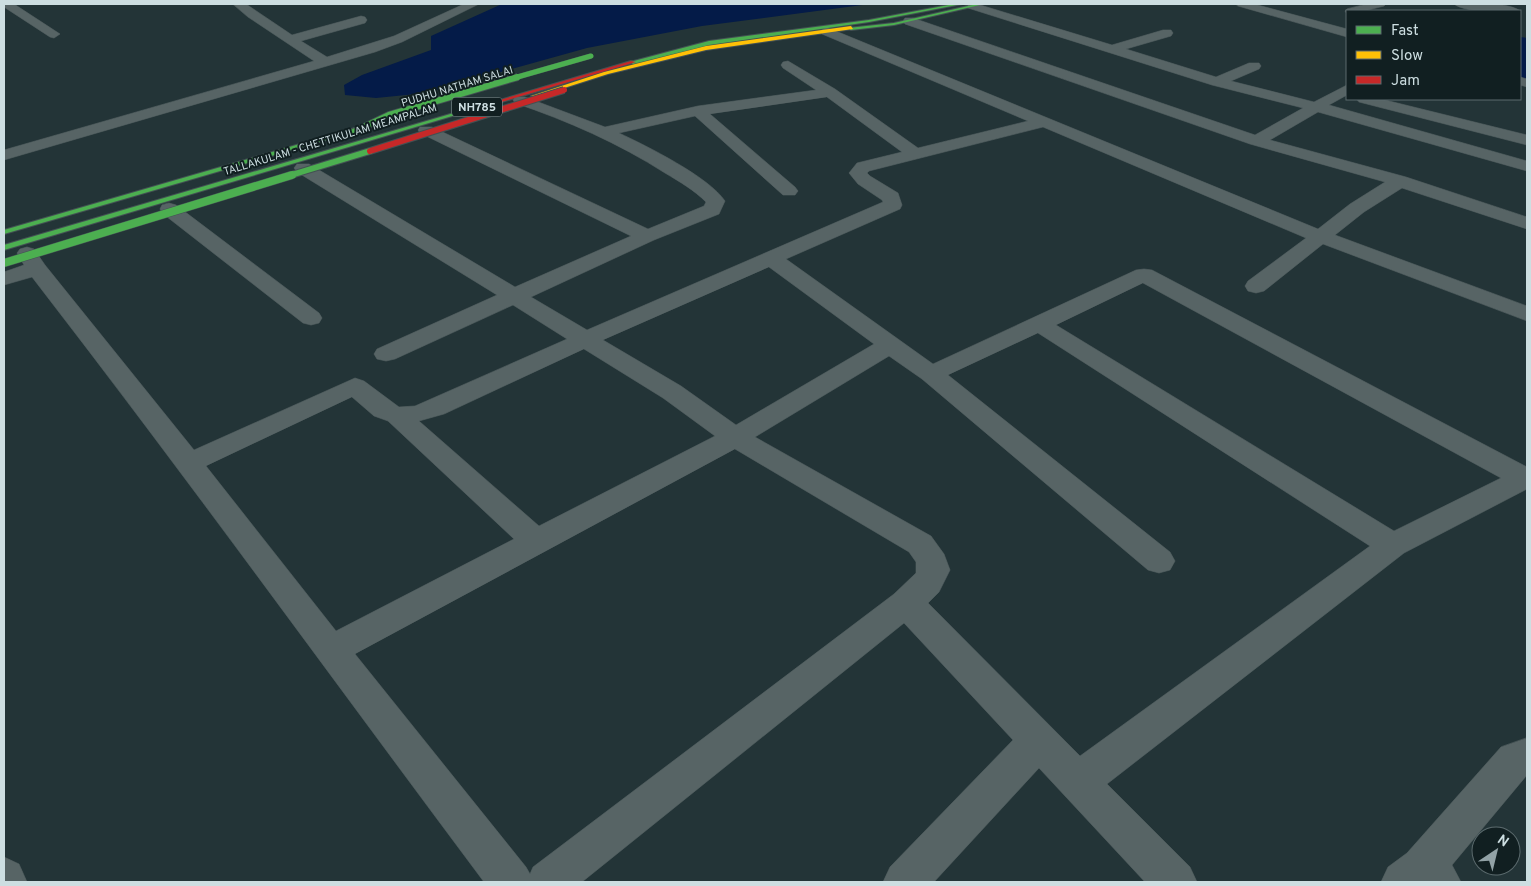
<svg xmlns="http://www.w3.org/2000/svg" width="1531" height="886" font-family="Overpass,sans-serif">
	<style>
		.water { fill: #041b48 }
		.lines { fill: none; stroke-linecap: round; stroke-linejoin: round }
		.street-casing { stroke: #435153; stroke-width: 1 }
		.fast-casing { stroke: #435153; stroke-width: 2 }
		.slow-casing { stroke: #435153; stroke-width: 2 }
		.jam-casing { stroke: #435153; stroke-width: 2 }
		.street { fill: #576465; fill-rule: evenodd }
		.fast { fill: #4caf50; fill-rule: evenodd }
		.slow { fill: #ffc107; fill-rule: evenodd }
		.jam { fill: #c62828; fill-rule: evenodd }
		.fast-bridge-far2-casing { stroke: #435153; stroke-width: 5.5; stroke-linecap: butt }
		.fast-bridge-far1-casing { stroke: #435153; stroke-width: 8; stroke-linecap: butt }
		.fast-bridge-casing { stroke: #435153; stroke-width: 9; stroke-linecap: butt }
		.jam-bridge-casing { stroke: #435153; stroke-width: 8; stroke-linecap: butt }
		.fast-bridge-far2 { stroke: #4caf50; stroke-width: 5 }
		.fast-bridge-far1 { stroke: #4caf50; stroke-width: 6 }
		.fast-bridge { stroke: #4caf50; stroke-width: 8 }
		.jam-bridge { stroke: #c62828; stroke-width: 6 }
		.labels { text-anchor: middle; stroke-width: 4; stroke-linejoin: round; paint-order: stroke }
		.far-street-label { font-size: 11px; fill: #cddee1; stroke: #111f21 }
		.shield { fill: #111f21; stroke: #95a5a7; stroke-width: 1 }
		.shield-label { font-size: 12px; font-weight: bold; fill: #cddee1 }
	</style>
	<rect width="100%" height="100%" fill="#233437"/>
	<g class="water">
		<path d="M502,4H870L702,26L587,48L426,93L376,98L345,95L344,85L362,75L431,50V36Z"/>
		<path d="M1520,37L1527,38V80L1520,78Z"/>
	</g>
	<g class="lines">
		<g class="street-casing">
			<g id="street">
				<path d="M4,4H14L60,34L54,38L50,37L4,7Z"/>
				<path d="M233,4H246L292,35L361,16L365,17L367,20L365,23L301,41L327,57L394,36L464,4H479L402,42L375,52L4,160V150L314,61L248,17Z"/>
				<path d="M968,4H977L1112,45L1163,30H1171L1173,33L1171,36L1126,49L1216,77L1249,63H1259L1261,66L1259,69L1231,81L1314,102L1347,85V95L1329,105L1527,161V171L1318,112L1270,140L1406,177L1527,217V229L1402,188L1364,212L1335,235L1527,306V321L1323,244L1264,291L1256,293L1248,291L1245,286L1248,281L1306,238L1043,127L869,171L867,173L870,176L898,193L902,205L900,209L786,259L933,364L1136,270L1144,269L1152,270L1527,467V489L1404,553L1107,784L1190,867L1197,882H1145L1039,768L934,882H883L890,867L1013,740L904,623L582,882H484C333,680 186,476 32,277L4,285V272L24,265L17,253L20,249L27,247L34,249L45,265L194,450L355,378L364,381L399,407L415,406L567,339L513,305L395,359L386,361L377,359L374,354L377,349L497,295L297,172L294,168L297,164H309L515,287L631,236L420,133L418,130L420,127H432L648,229L704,206L706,202C694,190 680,182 665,173C618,143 568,121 515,103L513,100L515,97H525L605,127L698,106L816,90L783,68L781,65L783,62L788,61L835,89L918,148L1028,121L822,34L820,31L826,27L1318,229L1350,204L1385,182L1250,144L905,24L903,21L905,18H913L1255,135L1303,108L1212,85L968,8ZM827,97L902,152L857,163L849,173L858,184L882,200L883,202L587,330L531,297L654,240L719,214L725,201C709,177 647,146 619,133L695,116L783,195H795L798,191L795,187L710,114ZM769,267L874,344L736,425L681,386L603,340ZM1143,283L1501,478L1394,531L1056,325ZM1038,333L1370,546L1080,756L928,603L939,592L950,570L944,554L931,536L755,437L889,356L922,379L1148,570L1159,573L1170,570L1175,561L1170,552L948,375ZM584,349L663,398L715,436L539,526L419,421L444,414ZM352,397L374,416L388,421L514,539L336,631L206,466ZM735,449L909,552L916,562V573L894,594L533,867L530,874L526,867L355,654Z"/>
				<path d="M1236,4H1254L1347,29V37L1238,6Z"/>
				<path d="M1367,4H1386L1384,6L1364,11H1347V14L1345,11L1347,9Z"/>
				<path d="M1454,4C1468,3 1510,2 1520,11C1506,12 1464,13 1454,4Z"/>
				<path d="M1520,77L1527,79V87L1520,85Z"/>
				<path d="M1357,99H1381L1527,135V145L1359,102Z"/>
				<path d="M169,203L176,205L319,313L322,318L319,323L311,325L303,323L162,213L160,209L162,205Z"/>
				<path d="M1527,738V775L1452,865L1461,882H1381L1388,867L1407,853L1501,747Z"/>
				<path d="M4,857L19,864L27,882H4Z"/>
			</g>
		</g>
		<g class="fast-casing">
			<g id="fast">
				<path d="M954,4H962L869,22L709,45L633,64L630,62L709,41L869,20Z"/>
				<path d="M977,4H984L894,25L851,30L848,28L894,23Z"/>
				<path d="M464,110L469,111L4,250V245Z"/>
				<path d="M372,123L375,125L374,126L4,234V230Z"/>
			</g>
		</g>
		<g class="slow-casing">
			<path id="slow" d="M851,26L853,29L706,50L608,74L536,97L531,96L604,72L706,46Z"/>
		</g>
		<g class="jam-casing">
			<path id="jam" d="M631,61L636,62L468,112L463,111Z"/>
		</g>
		<use href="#street" class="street"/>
		<use href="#fast" class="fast"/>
		<use href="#slow" class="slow"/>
		<use href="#jam" class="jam"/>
		<g class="fast-bridge-far2-casing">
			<path id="fast-bridge-far2" d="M514,78L591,56"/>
		</g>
		<g class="fast-bridge-far1-casing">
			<g id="fast-bridge-far1">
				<path d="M343,137L389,115L518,77"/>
				<path d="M288,176L370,151"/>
			</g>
		</g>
		<g class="fast-bridge-casing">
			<path id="fast-bridge" d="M4,263L292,175"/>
		</g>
		<g class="jam-bridge-casing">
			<path id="jam-bridge" d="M370,151L564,90"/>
		</g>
		<use href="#fast-bridge-far2" class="fast-bridge-far2"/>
		<use href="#fast-bridge-far1" class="fast-bridge-far1"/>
		<use href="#fast-bridge" class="fast-bridge"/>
		<use href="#jam-bridge" class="jam-bridge"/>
	</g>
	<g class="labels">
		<g class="far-street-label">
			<text transform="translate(457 86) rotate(-17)" y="4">PUDHU NATHAM SALAI</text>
			<text transform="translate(330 139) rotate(-17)" y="4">TALLAKULAM - CHETTIKULAM MEAMPALAM</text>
		</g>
		<rect class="shield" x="452" y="97.5" width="50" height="19" rx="4"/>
		<g class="shield-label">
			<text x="477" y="111">NH785</text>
		</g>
	</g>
	<rect width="1531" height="886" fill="none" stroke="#cddee1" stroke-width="10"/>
	<rect x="1346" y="10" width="175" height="90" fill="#111f21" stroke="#5c6b6e"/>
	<rect x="1356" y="26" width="25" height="8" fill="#4caf50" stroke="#5c6b6e"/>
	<text x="1391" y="35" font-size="15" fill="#cddee1">Fast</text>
	<rect x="1356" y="51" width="25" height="8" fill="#ffc107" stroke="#5c6b6e"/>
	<text x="1391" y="60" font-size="15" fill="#cddee1">Slow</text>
	<rect x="1356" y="76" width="25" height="8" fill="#c62828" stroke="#5c6b6e"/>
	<text x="1391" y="85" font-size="15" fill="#cddee1">Jam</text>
	<g transform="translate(1496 851) rotate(35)"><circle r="24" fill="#111f21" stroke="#5c6b6e"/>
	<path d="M0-4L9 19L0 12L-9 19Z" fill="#92a2a6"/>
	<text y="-8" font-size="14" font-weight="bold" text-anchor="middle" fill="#cddee1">N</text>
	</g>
</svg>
